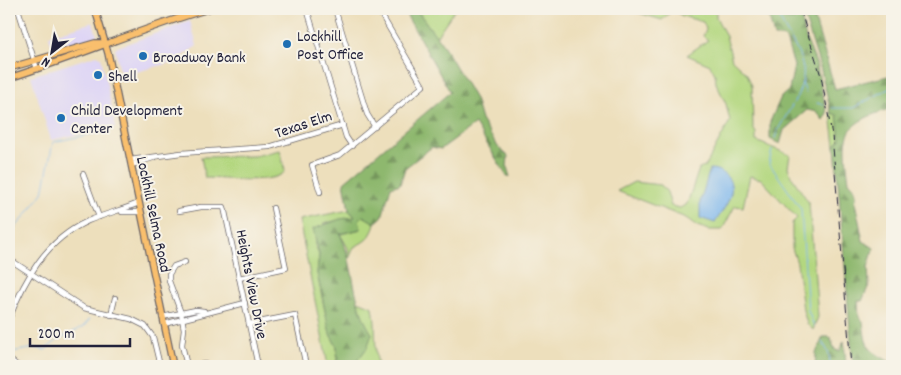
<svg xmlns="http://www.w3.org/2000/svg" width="901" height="375" font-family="Dekko,sans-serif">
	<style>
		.built { fill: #ded5f5 }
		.green { fill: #b3d77f; stroke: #6a7c5d }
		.forest { fill: url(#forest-firs); stroke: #586d54 }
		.water { fill: #7cb6ed; stroke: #4f6c94 }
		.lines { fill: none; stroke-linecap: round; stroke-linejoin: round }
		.stream { stroke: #7cb6ed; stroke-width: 1 }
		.minor-casing { stroke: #696468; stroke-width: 6 }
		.major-casing { stroke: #696468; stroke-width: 8 }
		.minor { stroke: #fff; stroke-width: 4.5 }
		.major { stroke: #f9bf6d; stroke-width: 5.5 }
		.rail { stroke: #22223b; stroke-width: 1; stroke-dasharray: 8 4; stroke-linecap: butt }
		.poi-dot { fill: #1f6fb2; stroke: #f7f3e8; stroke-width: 2 }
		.labels { text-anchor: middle; stroke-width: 4; stroke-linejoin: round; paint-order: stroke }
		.poi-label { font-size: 16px; fill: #22223b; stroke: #f7f3e8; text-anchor: start }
		.street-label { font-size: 16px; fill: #22223b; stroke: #f7f3e8 }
	</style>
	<defs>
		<pattern id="forest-firs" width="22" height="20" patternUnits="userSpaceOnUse" patternTransform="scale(1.25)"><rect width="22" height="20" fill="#8eb86e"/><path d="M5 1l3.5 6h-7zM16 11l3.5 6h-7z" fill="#74955c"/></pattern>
	</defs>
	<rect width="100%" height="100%" fill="#f7f3e8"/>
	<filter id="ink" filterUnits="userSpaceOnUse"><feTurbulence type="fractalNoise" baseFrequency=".02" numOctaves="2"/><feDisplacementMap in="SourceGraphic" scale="10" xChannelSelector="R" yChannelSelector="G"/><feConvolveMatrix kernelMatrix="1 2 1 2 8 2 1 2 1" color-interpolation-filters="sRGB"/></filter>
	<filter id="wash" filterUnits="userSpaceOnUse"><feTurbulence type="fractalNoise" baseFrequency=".0096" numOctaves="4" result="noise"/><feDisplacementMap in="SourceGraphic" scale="20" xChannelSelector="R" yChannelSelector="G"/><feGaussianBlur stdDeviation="1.12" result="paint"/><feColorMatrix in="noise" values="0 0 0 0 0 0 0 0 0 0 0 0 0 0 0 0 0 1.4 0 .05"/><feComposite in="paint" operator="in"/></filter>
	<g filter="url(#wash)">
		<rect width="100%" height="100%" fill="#eddfbc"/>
		<g class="built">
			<path d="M190,21L197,46L173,62L121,76L115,48Z"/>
			<path d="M93,22L97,35L95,38L53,52L49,36Z"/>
			<path d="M97,55L101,57L116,127L51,140L31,76Z"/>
		</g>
		<g class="green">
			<path d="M416,9H455L436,37Z"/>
			<path d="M626,9H716V17L726,36L732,60L747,74L752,86L753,128L756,133V141L790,155L788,167L791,176L809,203L818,317L813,330L807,324L803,310L797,263L792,248V223L797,218L761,179L750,176L743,207L735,206L722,230H709L697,226L686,218L617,191L634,182L661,185L667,192L671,206L680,208L687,204L699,169L705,167L730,121L726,104L716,83L715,74L710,65L687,55L708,40L703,36L706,29L703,22L682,16L673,10L662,20Z"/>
			<path d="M831,113L837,114L840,140L835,146Z"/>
			<path d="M280,150L285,171C277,185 221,178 205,178L201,157L254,156Z"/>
			<path d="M349,210L355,217L325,223L315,245L319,255L317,273L330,334L337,347V366H328L299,220Z"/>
			<path d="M363,215L375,223C372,237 366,241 354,247L349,259L348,248L340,234L361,229L359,220Z"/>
			<path d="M358,301L373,307C377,328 374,346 378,366H353L372,334L362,319Z"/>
		</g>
		<g class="forest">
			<path d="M403,9H416L445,48L475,99L481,120L498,147L508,156L507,167L510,177L506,175L475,124L441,149L432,147L405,168L400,184L391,187L382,217L375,223L363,216L359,220L361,229L340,234C356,268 351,301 372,334L367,348L353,366H337V347L330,334L317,273L319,255L313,229L340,219L355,217L349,210L344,182L450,92Z"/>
			<path d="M767,9H799L806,39L816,63L827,113L823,120L817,112L807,110L784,130L780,144L770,139V122L781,97L789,90L794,66L786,39L781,37H774Z"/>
			<path d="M802,9H818L813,13L835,89L892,75V108C841,124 843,133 849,182C855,187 858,194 855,202L863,241L874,248L868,267L869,285L862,301H858L859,317L863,321C866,349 867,349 892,363V366H853L835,146L840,140L837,115L831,113L821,70Z"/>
			<path d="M823,337H830L835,350L840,351L844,341L846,366H815L816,353Z"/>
		</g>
		<path class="water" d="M710,169C716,169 720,171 724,174C742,188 723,209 715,223L700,218V202Z"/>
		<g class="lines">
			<g class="stream">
				<path d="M802,83L806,93"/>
				<path d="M817,103L824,105"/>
				<path d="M832,108H853L892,87"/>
				<path d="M775,138C781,117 810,89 802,64C797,44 782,29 776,9"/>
				<path d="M772,150L769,163L801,209L808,311L814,326"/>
				<path d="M9,236L43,193L53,142L112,130"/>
				<path d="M822,342C827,348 832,358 829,366"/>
				<path d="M11,352L36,348L45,350L59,339L83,327L90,319"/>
				<path d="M830,362L836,366"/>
			</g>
		</g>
	</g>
	<g filter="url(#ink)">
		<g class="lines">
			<g class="minor-casing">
				<g id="minor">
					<path d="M307,9L346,137L352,146"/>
					<path d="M335,9L367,114L375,127"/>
					<path d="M19,12L37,69"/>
					<path d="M130,160L181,153L269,147L343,125"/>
					<path d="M131,165L153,158"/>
					<path d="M83,174L99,217"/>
					<path d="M320,192L312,165L340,155L423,86L378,9"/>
					<path d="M179,211L201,207H224L258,366"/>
					<path d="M122,212H141"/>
					<path d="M9,259L84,308L131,319L145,326L153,337L160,366"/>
					<path d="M185,262L174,266L169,274V281L181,313L184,329L182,345L187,366"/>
					<path d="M239,278L286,268L273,208"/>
					<path d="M111,315L115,298"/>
					<path d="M162,317L196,310L204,311"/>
					<path d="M9,319C25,278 46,240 88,221C105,214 122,210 139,203"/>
					<path d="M164,324L245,303"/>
					<path d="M249,324L295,315L306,366"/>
					<path d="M9,359L18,366"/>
					<path d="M193,366L205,364"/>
				</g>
			</g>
			<g class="major-casing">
				<g id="major">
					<path d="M95,9L108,53L173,366"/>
					<path d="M9,68L95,43H105"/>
					<path d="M9,78C76,57 140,29 208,9"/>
				</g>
			</g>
			<use href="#minor" class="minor"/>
			<use href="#major" class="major"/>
			<path class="rail" d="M800,9L821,76L832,135L851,366"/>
		</g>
	</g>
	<g class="poi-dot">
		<circle cx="287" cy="44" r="5"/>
		<circle cx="143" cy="56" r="5"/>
		<circle cx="98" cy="75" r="5"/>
		<circle cx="61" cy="118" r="5"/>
	</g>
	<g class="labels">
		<g class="poi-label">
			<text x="297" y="41">Lockhill<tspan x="297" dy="18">Post Office</tspan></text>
			<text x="153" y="62">Broadway Bank</text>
			<text x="108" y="81">Shell</text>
			<text x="71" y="115">Child Development<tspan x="71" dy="18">Center</tspan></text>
		</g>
		<g class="street-label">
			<text transform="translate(303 123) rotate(-18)" y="6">Texas Elm</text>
			<text transform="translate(155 214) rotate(78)" y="6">Lockhill Selma Road</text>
			<text transform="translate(253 284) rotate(79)" y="6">Heights View Drive</text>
		</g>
	</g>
	<rect width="901" height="375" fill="none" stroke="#f7f3e8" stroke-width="30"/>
	<g transform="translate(52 52) rotate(211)" stroke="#f7f3e8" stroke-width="4" paint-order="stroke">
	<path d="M0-4L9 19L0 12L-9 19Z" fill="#22223b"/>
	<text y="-8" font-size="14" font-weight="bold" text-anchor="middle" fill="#22223b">N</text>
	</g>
	<path d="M30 338v8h100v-8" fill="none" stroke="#22223b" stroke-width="2.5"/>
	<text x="38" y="338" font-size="15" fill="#22223b" stroke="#f7f3e8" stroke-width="4" paint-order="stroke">200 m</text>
</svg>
